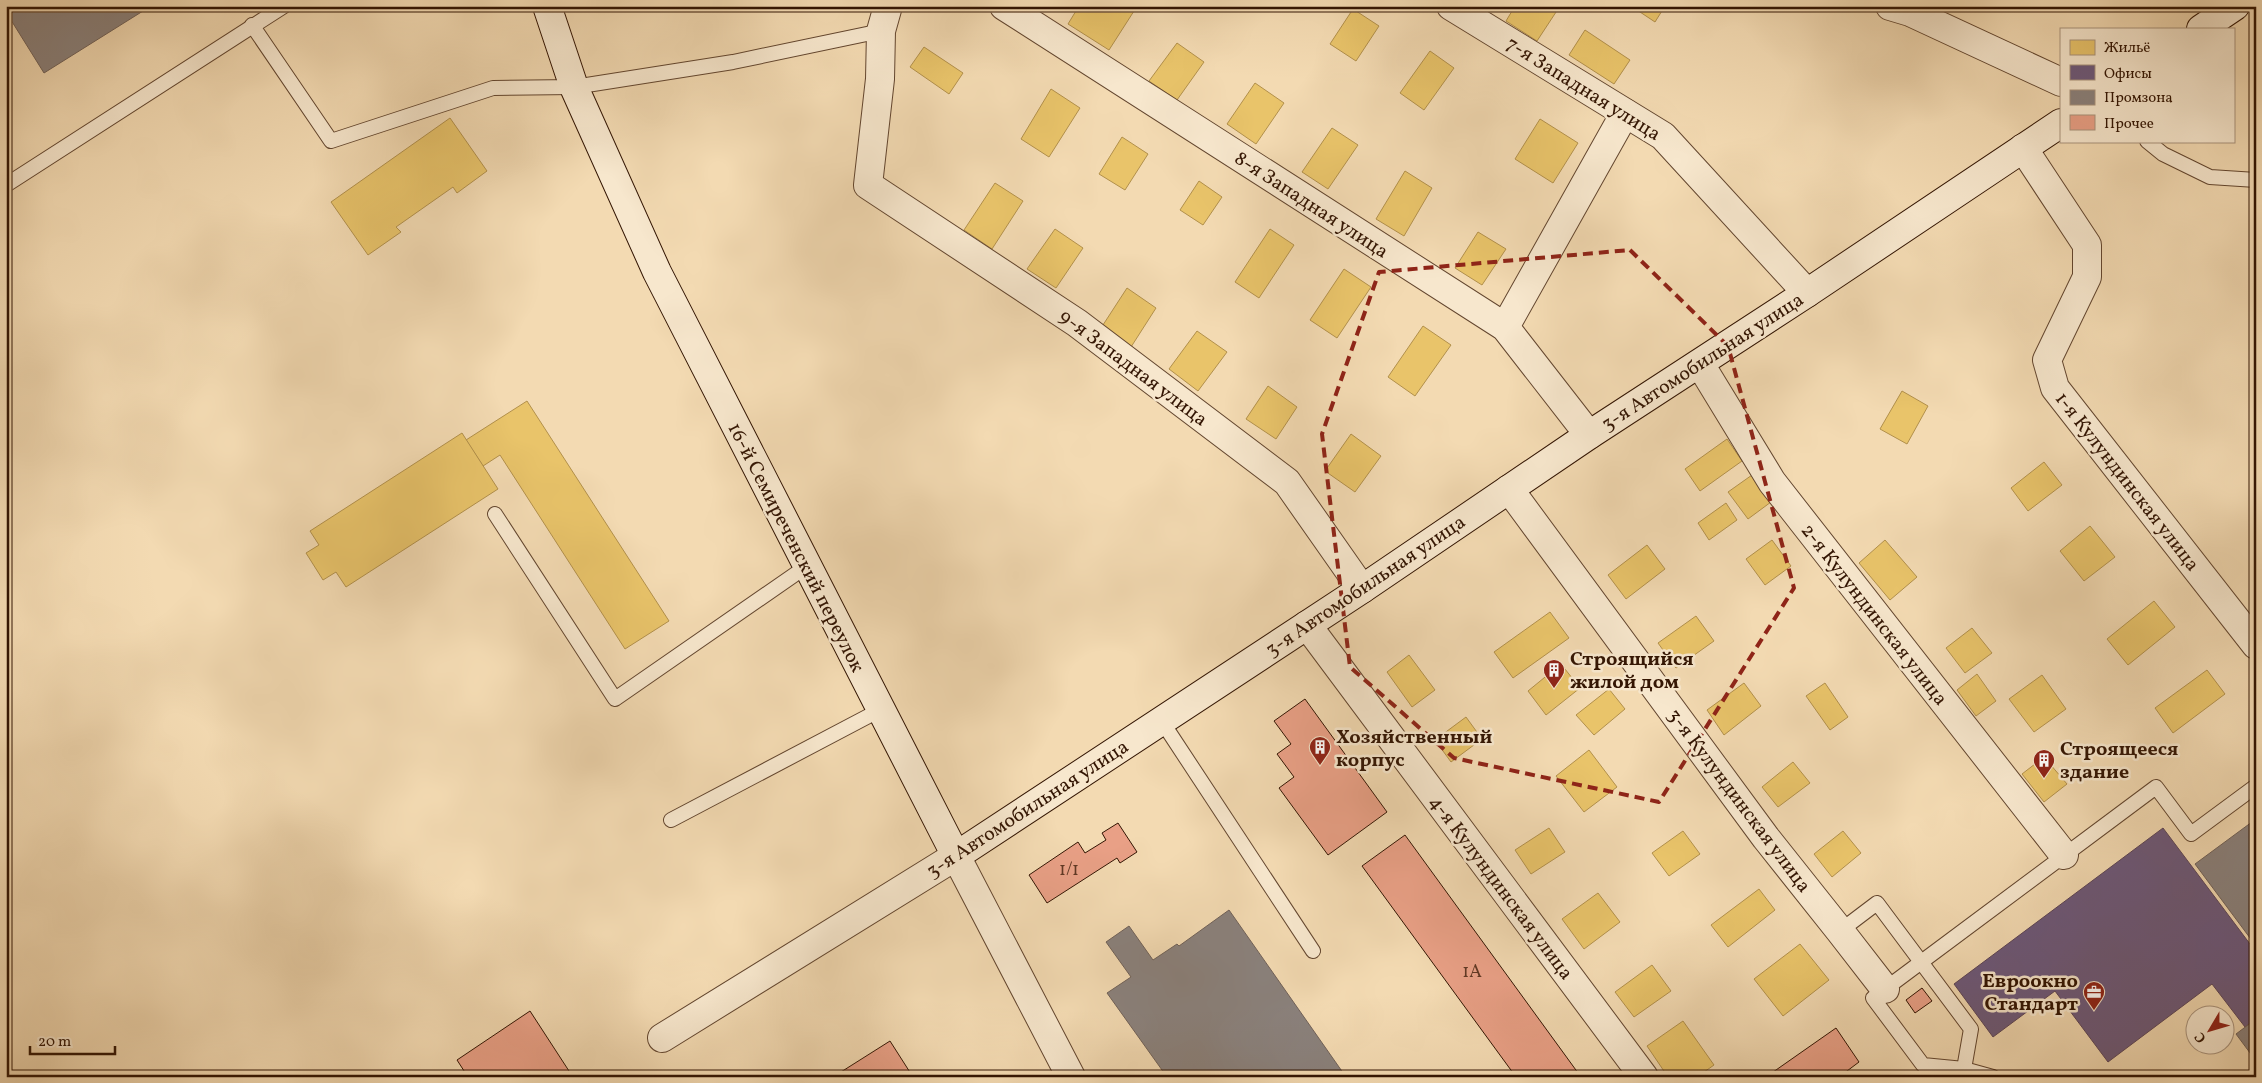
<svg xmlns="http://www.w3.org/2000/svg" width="2262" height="1083" font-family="Vollkorn,serif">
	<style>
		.homes { fill: #e9c46a; stroke: #b2904b }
		.offices { fill: #6d597a; stroke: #5c4556 }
		.industry { fill: #8a817c; stroke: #706158 }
		.building { fill: #e9a086; stroke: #331503 }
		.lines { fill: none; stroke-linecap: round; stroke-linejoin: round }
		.lane-casing { stroke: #63462f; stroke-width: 16 }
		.street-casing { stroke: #63462f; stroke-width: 30 }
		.secondary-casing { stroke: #331503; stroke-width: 30 }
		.lane { stroke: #f7e7cd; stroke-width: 14 }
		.street { stroke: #f7e7cd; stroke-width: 28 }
		.secondary { stroke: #f7e7cd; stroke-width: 28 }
		.marked { fill: none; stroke: #8f2418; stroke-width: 4; stroke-dasharray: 10 6; stroke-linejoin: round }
		.labels { text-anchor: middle; stroke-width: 5; stroke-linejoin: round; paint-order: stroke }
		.number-label { font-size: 18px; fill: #603824 }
		.street-label { font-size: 20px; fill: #331503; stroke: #f7e7cd }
		.poi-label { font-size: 20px; font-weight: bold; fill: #331503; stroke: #f7e7cd; text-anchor: start }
	</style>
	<rect width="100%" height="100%" fill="#f3dab2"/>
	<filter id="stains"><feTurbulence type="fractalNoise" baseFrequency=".004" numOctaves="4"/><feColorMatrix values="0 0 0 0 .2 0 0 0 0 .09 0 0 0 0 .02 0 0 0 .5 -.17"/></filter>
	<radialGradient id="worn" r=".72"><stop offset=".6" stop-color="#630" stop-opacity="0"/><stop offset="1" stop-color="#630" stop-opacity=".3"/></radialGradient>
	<g class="homes">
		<path d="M1079,6H1127L1134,11L1109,50L1068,24Z"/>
		<path d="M1515,6H1560L1537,41L1506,21Z"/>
		<path d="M1631,6H1665L1655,22Z"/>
		<path d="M1353,9L1379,26L1356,61L1330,44Z"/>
		<path d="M1585,30L1630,60L1614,84L1569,55Z"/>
		<path d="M1177,43L1204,62L1177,100L1149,81Z"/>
		<path d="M924,47L963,73L949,94L910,67Z"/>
		<path d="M1430,51L1454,68L1424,110L1400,93Z"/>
		<path d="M1255,83L1284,103L1256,144L1227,124Z"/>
		<path d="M1051,89L1080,108L1049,157L1021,139Z"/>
		<path d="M450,118L487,171L457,193L453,187L396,227L401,232L368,255L331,202Z"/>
		<path d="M1540,119L1578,143L1553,183L1515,159Z"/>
		<path d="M1332,128L1358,145L1328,189L1302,172Z"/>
		<path d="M1122,137L1148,154L1125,190L1099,174Z"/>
		<path d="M1405,171L1432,188L1404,236L1376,219Z"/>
		<path d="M1199,181L1222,197L1203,225L1180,210Z"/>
		<path d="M995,183L1023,201L992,249L964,230Z"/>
		<path d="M1055,229L1083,248L1056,288L1027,269Z"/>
		<path d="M1270,229L1294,245L1259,298L1235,282Z"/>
		<path d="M1478,232L1506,249L1482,285L1455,268Z"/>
		<path d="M1344,269L1371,287L1337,338L1310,320Z"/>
		<path d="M1127,288L1156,308L1131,347L1101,328Z"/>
		<path d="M1423,326L1451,345L1415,396L1388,377Z"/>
		<path d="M1197,331L1227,352L1198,391L1169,369Z"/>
		<path d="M1268,386L1297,407L1276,439L1246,419Z"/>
		<path d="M1902,391L1928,406L1907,444L1880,429Z"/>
		<path d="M527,401L669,621L625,649L500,455L483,466L466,440Z"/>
		<path d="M462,433L498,489L346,587L336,572L323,580L306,553L319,545L310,531Z"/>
		<path d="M1351,434L1381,456L1355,492L1325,471Z"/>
		<path d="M1727,439L1742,461L1700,491L1685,469Z"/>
		<path d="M2044,462L2062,485L2028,511L2011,488Z"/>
		<path d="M1752,475L1771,502L1748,519L1728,492Z"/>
		<path d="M1726,503L1737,520L1709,540L1698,523Z"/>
		<path d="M2090,526L2115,557L2084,581L2060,551Z"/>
		<path d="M1772,540L1791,566L1765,585L1746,559Z"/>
		<path d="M1885,540L1917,577L1890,600L1859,563Z"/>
		<path d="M1647,545L1665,569L1626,599L1608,575Z"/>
		<path d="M2154,601L2175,627L2128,665L2107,639Z"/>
		<path d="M1550,612L1569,638L1513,678L1494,652Z"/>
		<path d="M1696,616L1714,641L1676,668L1658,643Z"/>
		<path d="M1972,628L1992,653L1965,673L1946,648Z"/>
		<path d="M1409,655L1435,690L1412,707L1387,672Z"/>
		<path d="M1561,664L1580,688L1546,715L1528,691Z"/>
		<path d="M2207,670L2225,694L2173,733L2155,708Z"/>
		<path d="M1977,674L1996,701L1976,716L1957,690Z"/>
		<path d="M2042,675L2066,709L2034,732L2009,699Z"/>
		<path d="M1744,683L1761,706L1724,735L1707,710Z"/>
		<path d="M1825,683L1848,717L1830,730L1806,696Z"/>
		<path d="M1609,689L1625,709L1594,735L1576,715Z"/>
		<path d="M1466,717L1482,739L1451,762L1435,740Z"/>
		<path d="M1589,750L1617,787L1584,812L1556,776Z"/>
		<path d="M2044,757L2067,784L2044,802L2022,774Z"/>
		<path d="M1793,762L1810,783L1778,807L1762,787Z"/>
		<path d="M1549,828L1565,852L1531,874L1515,850Z"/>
		<path d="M1683,831L1700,854L1669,876L1652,853Z"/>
		<path d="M1843,831L1861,853L1832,877L1814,854Z"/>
		<path d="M1759,889L1775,910L1728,947L1711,925Z"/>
		<path d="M1598,893L1620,922L1584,949L1562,919Z"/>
		<path d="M1800,944L1829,980L1783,1016L1754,979Z"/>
		<path d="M1652,965L1671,991L1634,1017L1615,992Z"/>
		<path d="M1683,1021L1714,1065L1697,1077H1668L1647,1046Z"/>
	</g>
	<path class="offices" d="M2163,828L2256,952V1019L2245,1027L2212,984L2108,1062L2055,991L1993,1037L1954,984Z"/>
	<g class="industry">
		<path d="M6,6H151L44,73L6,12Z"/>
		<path d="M2256,819V946L2195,864Z"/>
		<path d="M1229,910L1346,1077H1167L1107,993L1131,977L1106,942L1129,926L1153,960L1177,944L1179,946Z"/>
		<path d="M2256,1019V1061L2236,1034Z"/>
	</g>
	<g class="building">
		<path d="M1305,699L1387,812L1328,855L1279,788L1294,777L1277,754L1291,744L1274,721Z"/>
		<path d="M1118,823L1137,852L1120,863L1117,858L1047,903L1029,875L1078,842L1085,853L1106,840L1102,833Z"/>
		<path d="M1405,835L1581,1077H1516L1362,866Z"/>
		<path d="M1922,988L1932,1001L1915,1013L1906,1000Z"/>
		<path d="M530,1011L569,1071L560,1077H468L457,1060Z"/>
		<path d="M1836,1028L1859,1062L1839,1077H1766Z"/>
		<path d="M890,1041L913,1077H833Z"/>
	</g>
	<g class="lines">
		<g class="lane-casing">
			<g id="lane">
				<path d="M252,25L331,141L493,88L574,87L733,62L881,31"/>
				<path d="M2147,141L2163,154L2210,177L2256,180"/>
				<path d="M6,185L284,6"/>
				<path d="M495,514L615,699L807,566"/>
				<path d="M1161,720L1313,951"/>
				<path d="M671,820L880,710"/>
				<path d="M1840,931L1877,903L1971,1029L1964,1069"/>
				<path d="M1993,1077L1964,1069L1923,1065L1873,998L2156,787L2191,834L2256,786"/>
			</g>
		</g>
		<g class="street-casing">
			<g id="street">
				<path d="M888,6L881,31L880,79L868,185L1077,323L1287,482L1362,589"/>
				<path d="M1004,6L1505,327L1589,435"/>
				<path d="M1451,6L1663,136L1807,293"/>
				<path d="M1890,6L1910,12L2061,82"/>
				<path d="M2023,148L2087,245V277L2047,360L2055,388L2256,645"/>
				<path d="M1505,327L1625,113"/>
				<path d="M1700,364L1772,482L2064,855"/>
				<path d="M1509,489L1766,838L1840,931L1885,989"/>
				<path d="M1307,625L1644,1077"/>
				<path d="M662,1038L956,856L1071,1077"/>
			</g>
		</g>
		<g class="secondary-casing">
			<g id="secondary">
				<path d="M547,6L574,87L657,272L956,856L1362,589L1589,435L1807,293L2061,123"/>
				<path d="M2201,29L2235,6"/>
			</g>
		</g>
		<use href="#lane" class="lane"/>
		<use href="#street" class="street"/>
		<use href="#secondary" class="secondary"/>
	</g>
	<path class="marked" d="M1630,250L1728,346L1794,588L1659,802L1454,758L1350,667L1322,434L1379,272Z"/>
	<defs>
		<g id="building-pin" transform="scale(1.125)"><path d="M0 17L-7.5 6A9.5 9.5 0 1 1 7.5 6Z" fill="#8f2418" stroke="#f7e7cd"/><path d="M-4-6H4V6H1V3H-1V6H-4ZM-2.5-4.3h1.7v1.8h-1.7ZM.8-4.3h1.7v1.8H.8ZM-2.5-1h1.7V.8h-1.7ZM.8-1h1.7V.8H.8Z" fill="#fff"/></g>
		<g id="office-pin" transform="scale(1.125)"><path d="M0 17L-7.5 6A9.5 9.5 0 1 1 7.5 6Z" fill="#8f2418" stroke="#f7e7cd"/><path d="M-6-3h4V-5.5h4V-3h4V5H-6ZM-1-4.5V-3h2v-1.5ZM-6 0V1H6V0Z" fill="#fff"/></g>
	</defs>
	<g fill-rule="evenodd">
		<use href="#building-pin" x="1554" y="670"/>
		<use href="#building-pin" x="1320" y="747"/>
		<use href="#building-pin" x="2044" y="760"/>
		<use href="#office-pin" x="2094" y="992"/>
	</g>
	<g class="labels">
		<g class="number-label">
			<text x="1069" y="875">1/1</text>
			<text x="1472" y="977">1А</text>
		</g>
		<g class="street-label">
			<text transform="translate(1584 88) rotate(32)" y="7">7-я Западная улица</text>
			<text transform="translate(1312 204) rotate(33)" y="7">8-я Западная улица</text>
			<text transform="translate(1702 361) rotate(-33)" y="7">3-я Автомобильная улица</text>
			<text transform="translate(1134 367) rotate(37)" y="7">9-я Западная улица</text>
			<text transform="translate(2128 481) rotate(52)" y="7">1-я Кулундинская улица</text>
			<text transform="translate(797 547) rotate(63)" y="7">16-й Семиреченский переулок</text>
			<text transform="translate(1365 585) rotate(-34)" y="7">3-я Автомобильная улица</text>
			<text transform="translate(1875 614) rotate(52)" y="7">2-я Кулундинская улица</text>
			<text transform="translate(1740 800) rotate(53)" y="7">3-я Кулундинская улица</text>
			<text transform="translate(1027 808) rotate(-33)" y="7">3-я Автомобильная улица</text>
			<text transform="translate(1502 887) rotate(53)" y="7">4-я Кулундинская улица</text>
		</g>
		<g class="poi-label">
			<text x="1570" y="665">Строящийся<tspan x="1570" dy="23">жилой дом</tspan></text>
			<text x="1336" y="743">Хозяйственный<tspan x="1336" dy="23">корпус</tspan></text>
			<text x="2060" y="755">Строящееся<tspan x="2060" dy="23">здание</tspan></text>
			<text x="2078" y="987" text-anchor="end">Евроокно<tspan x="2078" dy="23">Стандарт</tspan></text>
		</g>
	</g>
	<rect width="2262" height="1083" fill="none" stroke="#f3dab2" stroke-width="25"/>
	<rect x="8" y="8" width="2247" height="1068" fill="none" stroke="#331503" stroke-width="2.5"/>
	<rect x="12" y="12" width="2237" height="1058" fill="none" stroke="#331503"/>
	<rect x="2060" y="28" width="175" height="115" fill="#f7e7cd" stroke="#a9937c"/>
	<rect x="2070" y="40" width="25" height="15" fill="#e9c46a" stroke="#a9937c"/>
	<text x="2104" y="52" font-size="15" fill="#331503">Жильё</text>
	<rect x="2070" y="65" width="25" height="15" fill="#6d597a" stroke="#a9937c"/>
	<text x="2104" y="78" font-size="15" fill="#331503">Офисы</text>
	<rect x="2070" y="90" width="25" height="15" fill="#8a817c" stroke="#a9937c"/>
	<text x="2104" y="102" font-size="15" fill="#331503">Промзона</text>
	<rect x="2070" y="115" width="25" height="15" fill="#e9a086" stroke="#a9937c"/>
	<text x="2104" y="128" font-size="15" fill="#331503">Прочее</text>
	<g transform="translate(2210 1030) rotate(232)"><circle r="24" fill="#f7e7cd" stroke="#a9937c"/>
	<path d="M0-4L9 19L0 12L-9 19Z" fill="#8f2418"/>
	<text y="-8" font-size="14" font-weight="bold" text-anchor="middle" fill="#331503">С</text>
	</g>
	<path d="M30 1046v8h85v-8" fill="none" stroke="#331503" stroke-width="2.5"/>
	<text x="38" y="1046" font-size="15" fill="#331503" stroke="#f7e7cd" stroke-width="4" paint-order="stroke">20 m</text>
	<rect width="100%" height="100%" filter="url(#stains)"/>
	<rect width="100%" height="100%" fill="url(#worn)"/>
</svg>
